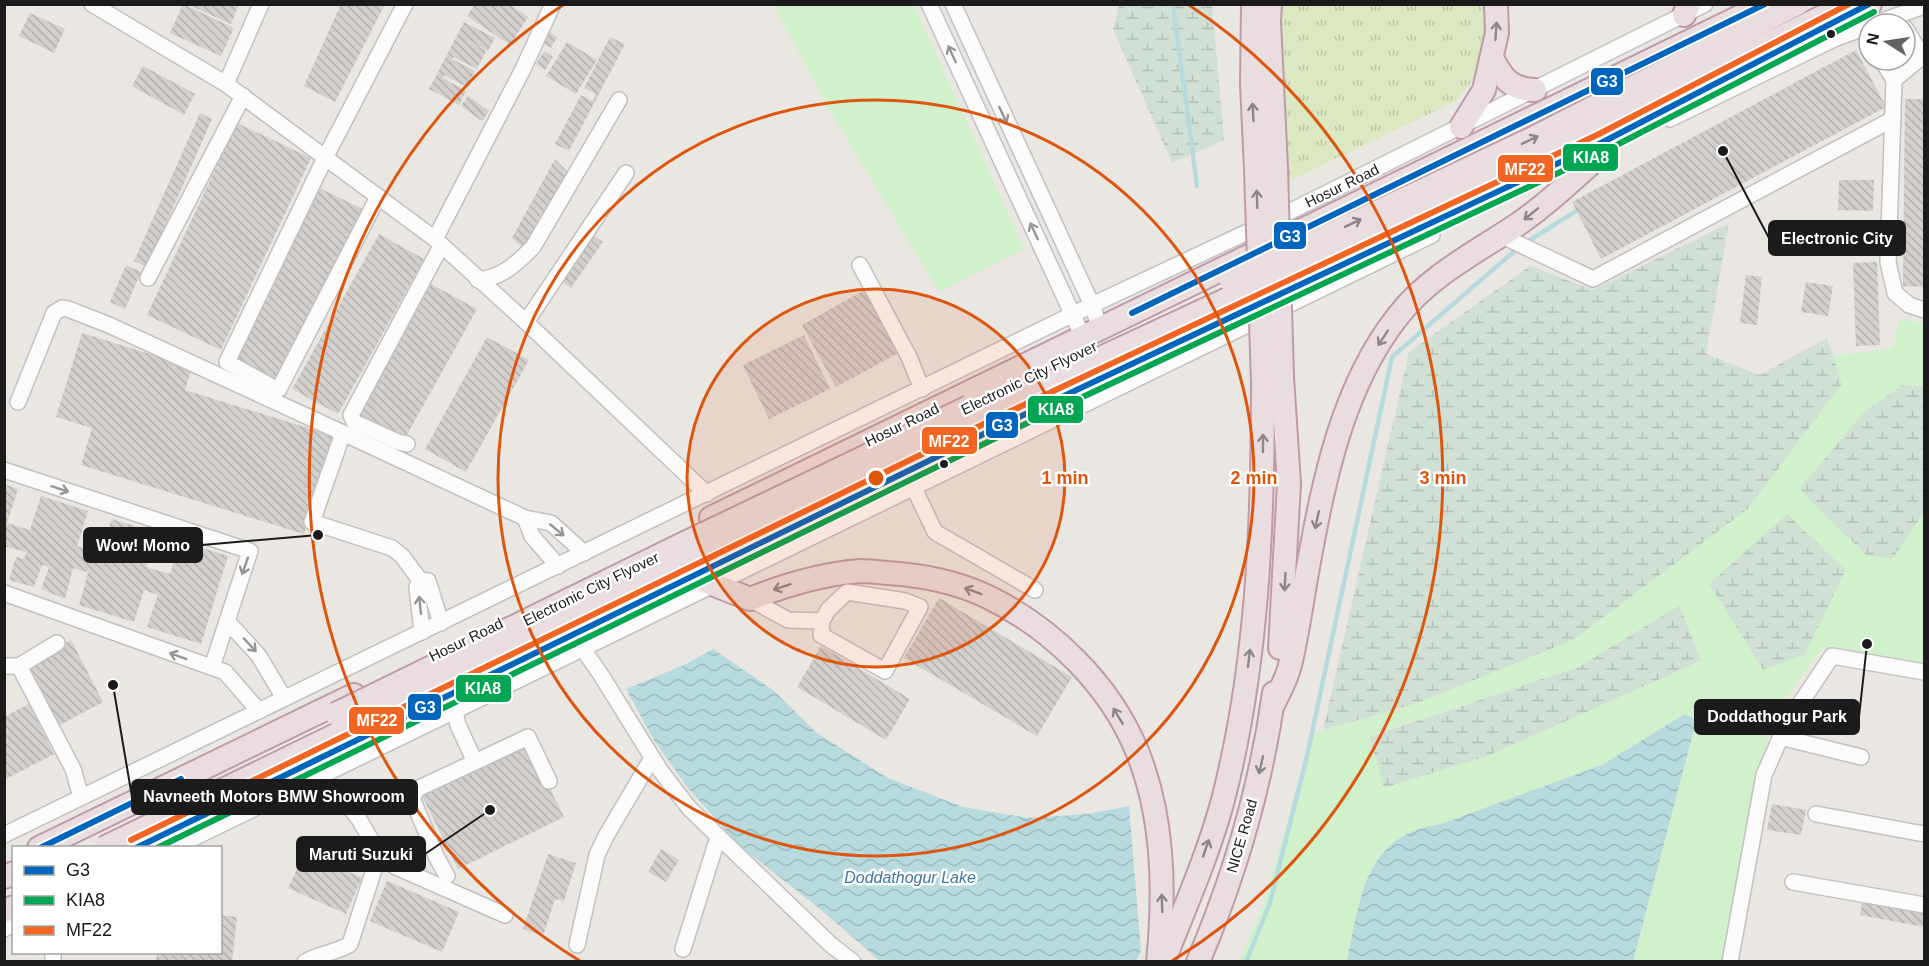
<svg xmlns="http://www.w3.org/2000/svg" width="1929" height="966" font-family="Arial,sans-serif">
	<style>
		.grass { fill: url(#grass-tufts) }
		.wetland { fill: url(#wetland-marsh) }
		.park { fill: #d1f1cd; fill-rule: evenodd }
		.water { fill: url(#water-waves) }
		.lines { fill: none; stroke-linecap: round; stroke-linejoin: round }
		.stream { stroke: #b6dade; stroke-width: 4.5 }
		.building { fill: url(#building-back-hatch) }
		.minor-casing { stroke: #c2c1bf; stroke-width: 18 }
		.highway-casing { stroke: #bf9ba9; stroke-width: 26 }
		.minor { stroke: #fcfbfb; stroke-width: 15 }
		.highway { stroke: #e9dde0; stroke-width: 22 }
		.highway-bridge-casing { stroke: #bf9ba9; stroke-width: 26; stroke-linecap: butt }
		.highway-bridge { stroke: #e9dde0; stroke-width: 22 }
		.bus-1-casing { stroke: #fff; stroke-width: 10 }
		.bus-2-casing { stroke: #fff; stroke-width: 10 }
		.bus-3-casing { stroke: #fff; stroke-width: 10 }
		.bus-1 { stroke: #0065bd; stroke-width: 6 }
		.bus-2 { stroke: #00a651; stroke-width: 6 }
		.bus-3 { stroke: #f26522; stroke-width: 6 }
		.oneway { stroke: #8c8687 }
		.oneway2 { stroke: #979696 }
		.ring { fill: none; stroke: #de560d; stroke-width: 3 }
		.bus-dot { fill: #1b1b1b; stroke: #fff; stroke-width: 2 }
		.labels { text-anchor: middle; stroke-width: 5; stroke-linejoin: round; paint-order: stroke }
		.street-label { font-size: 15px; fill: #1b1b1b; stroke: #fff }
		.water-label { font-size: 16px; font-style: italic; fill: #42789c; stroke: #fff }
		.centre { fill: #de560d; stroke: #fff; stroke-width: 3 }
		.ring-label { font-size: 18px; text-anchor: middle; font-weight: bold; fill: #de560d; stroke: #fff; stroke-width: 5; stroke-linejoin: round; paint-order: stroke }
		.leader { fill: none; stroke: #1b1b1b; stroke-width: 2 }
		.callout-dot { fill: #1b1b1b; stroke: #fff; stroke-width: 2 }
		.callout { fill: #1b1b1b; stroke: #1b1b1b; stroke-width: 2 }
		.callout-label { font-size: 16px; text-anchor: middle; font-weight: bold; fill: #fff }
		.line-badge { stroke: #fff; stroke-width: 2 }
		.badge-label { font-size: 16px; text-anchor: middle; font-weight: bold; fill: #fff }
	</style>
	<defs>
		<pattern id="grass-tufts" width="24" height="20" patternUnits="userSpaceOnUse" patternTransform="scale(1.5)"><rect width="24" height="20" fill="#dbe8c1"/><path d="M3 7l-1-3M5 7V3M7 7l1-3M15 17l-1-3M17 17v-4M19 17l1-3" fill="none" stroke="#bbc6a5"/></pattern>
		<pattern id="wetland-marsh" width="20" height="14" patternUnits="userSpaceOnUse" patternTransform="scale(1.5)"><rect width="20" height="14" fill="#d1e0d5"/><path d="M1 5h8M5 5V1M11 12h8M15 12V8" fill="none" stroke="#b3c0b6"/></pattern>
		<pattern id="water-waves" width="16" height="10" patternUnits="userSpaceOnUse" patternTransform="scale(1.5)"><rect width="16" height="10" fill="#b6dade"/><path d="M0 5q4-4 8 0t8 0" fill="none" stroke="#9cbabe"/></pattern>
		<pattern id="building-back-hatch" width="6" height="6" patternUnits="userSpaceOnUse" patternTransform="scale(1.5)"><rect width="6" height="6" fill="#d2cfcc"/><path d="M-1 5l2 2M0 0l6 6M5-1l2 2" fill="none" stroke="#b4b1af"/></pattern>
	</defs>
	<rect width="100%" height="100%" fill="#eae7e3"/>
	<path class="grass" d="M1281,5H1485C1489,40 1481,75 1456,101L1287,182Z"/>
	<g class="wetland">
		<path d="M1119,5H1212L1224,140L1172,163L1113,29Z"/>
		<path d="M1729,223L1706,354L1760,375L1827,338L1843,384L1748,509L1575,639L1415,704L1323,730L1409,352L1530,266L1593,290Z"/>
		<path d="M1902,385L1924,386V501L1922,516L1893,559L1867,556L1799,489L1863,413Z"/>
		<path d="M1787,514L1846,570L1805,655L1763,670L1709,584Z"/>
		<path d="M1680,605L1701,661L1485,757L1384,788L1369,737L1580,666Z"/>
	</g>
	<g class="park">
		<path d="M774,5H914L1024,249L939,292L824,101Z"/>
		<path d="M1900,318L1924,324V386L1902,385L1863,413L1799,489L1867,556L1892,559L1922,516L1924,501V664L1822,649L1771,719L1726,961H1633L1695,726L1691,716L1685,714L1602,765L1440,824C1363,835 1361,899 1347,961L1239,962L1264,902L1312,734L1415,704L1575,639L1748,509L1842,384L1833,356L1893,348ZM1787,514L1846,570L1805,654L1763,670L1709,584ZM1680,605L1701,661L1485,757L1384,788L1369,736L1580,666Z"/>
	</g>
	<g class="water">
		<path d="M713,649L773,690L817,733L888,778L963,807L1028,818L1088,814L1129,806L1141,951L1136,961L882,962L879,960L820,909L739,845L687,787L654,740L626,689L684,665Z"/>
		<path d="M1685,714L1694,719L1695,726L1633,961H1347C1361,899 1363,835 1441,824L1602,765Z"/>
	</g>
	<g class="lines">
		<g class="stream">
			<path d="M1173,4L1197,186"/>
			<path d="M1525,243L1581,208"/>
			<path d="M1246,962L1270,903L1307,756L1392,357L1518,248"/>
		</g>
	</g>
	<g class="building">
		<path d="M183,4L234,28L221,56L170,33Z"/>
		<path d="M187,4H239L231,24Z"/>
		<path d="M341,4H385L335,102L304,86Z"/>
		<path d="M475,4H509L528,17L510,45L467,16Z"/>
		<path d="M30,13L65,29L54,53L19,36Z"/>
		<path d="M464,22L495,38L488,51L464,39L486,51L477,69L454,57L452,59L475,71L467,87L444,75L443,78L466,91L459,105L429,89Z"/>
		<path d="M549,32L557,37L551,48L543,43Z"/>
		<path d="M610,37L625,44L569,151L555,144L581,95L593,101L596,94L584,88Z"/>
		<path d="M567,42L597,60L576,94L546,76Z"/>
		<path d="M1856,50L1886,107L1601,259L1572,202Z"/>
		<path d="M544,51L553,57L545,70L536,64Z"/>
		<path d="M143,66L195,94L184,115L132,86Z"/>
		<path d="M468,96L489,111L482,121L461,106Z"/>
		<path d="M1905,99H1924V287L1903,286Z"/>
		<path d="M200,113L212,119L147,267L134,261Z"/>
		<path d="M237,123L311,158L221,350L147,315Z"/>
		<path d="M555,159L568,172L545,218L541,214L524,249L512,238Z"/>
		<path d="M1839,180H1874L1873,211L1838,210Z"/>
		<path d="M317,187L363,209L280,384L234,362Z"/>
		<path d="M588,232L603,242L571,288L557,278Z"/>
		<path d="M379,234L424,259L338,414L292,389Z"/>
		<path d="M1877,262L1880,345L1856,346L1853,263Z"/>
		<path d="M126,265L141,272L125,309L110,302Z"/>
		<path d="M1746,275L1762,277L1757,325L1740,323Z"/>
		<path d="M1806,282L1833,286L1828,316L1801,312Z"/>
		<path d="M431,284L477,309L403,442L358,416Z"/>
		<path d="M868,288L902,351L836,387L802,325Z"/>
		<path d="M82,333L192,367L185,390L334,436L304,534L81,465L92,428L56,417Z"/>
		<path d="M804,335L830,389L769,419L743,365Z"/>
		<path d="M487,337L529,360L466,472L425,449Z"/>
		<path d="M4,484L18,489L7,523L30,530L41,496L88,511L77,546L101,554L112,519L157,533L146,567L170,574L180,541L228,556L201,644L147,627L158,595L144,590L134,622L79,605L88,572L73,568L65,599L41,589L49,567L42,565L34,587L9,580L16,557L24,559L26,552L4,546Z"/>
		<path d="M939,598L1072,677L1037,736L904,658Z"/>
		<path d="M71,640L103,702L58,726L26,663Z"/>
		<path d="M821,646L910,699L886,740L797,687Z"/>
		<path d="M29,704L54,754L4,780V717Z"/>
		<path d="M526,740L564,817L458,869L420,792Z"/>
		<path d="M1772,804L1806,810L1801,835L1767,830Z"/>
		<path d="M661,849L679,860L666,882L648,872Z"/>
		<path d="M305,852L362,878L346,914L288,888Z"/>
		<path d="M548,854L576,863L564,901L555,899L543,936L523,929Z"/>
		<path d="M387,881L459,912L442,952L370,921Z"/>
		<path d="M1864,895L1924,906V927L1860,915Z"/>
		<path d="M220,915L237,917L232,962H156L157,952H220Z"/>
	</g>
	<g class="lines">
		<g class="minor-casing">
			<g id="minor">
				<path d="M92,4L226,84L435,239L526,322L707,494"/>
				<path d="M929,4L1083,337"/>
				<path d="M953,4L1092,305L1100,328"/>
				<path d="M1874,24L1924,6"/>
				<path d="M1905,28L1924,59"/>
				<path d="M1924,55L1894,80L1888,262L1895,293L1909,305L1924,310"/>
				<path d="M1882,60L1894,80"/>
				<path d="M226,84L261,4"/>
				<path d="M1670,119L1834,39L1869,26"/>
				<path d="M378,197L279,389H276L227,362L325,158L405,4"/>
				<path d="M1500,235L1593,279L1893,119"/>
				<path d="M435,239L523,69L553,4"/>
				<path d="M860,265L909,357L922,389"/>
				<path d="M148,278L243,96"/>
				<path d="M478,280C502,278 517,263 533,247L619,100"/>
				<path d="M526,322L626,173"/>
				<path d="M18,402L54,313L62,308L68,309L109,325L343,433"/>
				<path d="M407,444L398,442L354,422L351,415L441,246"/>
				<path d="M4,470L250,551L212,667"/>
				<path d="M914,488L935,532L1035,590"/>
				<path d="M525,518L532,536L558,566"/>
				<path d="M420,580L417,587L422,632"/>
				<path d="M4,593L225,672L259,711"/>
				<path d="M750,599L788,620L822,621L821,635L885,671L920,607L905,601L847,592L828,610L822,621"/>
				<path d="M227,621L259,656L284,698"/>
				<path d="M441,623L428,581L420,580L402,556L392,548L312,522L343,433L525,518L551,523L584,553"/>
				<path d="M583,649L601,675L660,770L689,808L830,944L853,962"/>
				<path d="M4,666H19L73,769L81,797"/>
				<path d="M19,666L57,643"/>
				<path d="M455,711L458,725L475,762L528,737L549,781"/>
				<path d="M1780,737L1861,757"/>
				<path d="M297,787L301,793L335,801L349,807L359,819L379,854L396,867L505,915"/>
				<path d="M1816,814L1924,834"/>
				<path d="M4,835L1092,305L1275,219L1705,4"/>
				<path d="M173,848L1432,235"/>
				<path d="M447,876L436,856L412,798L417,789L475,762"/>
				<path d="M1793,882L1924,905"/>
				<path d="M4,929L14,924"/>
				<path d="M577,945L597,855L606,836L652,758"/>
				<path d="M683,949L718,837"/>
				<path d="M53,962V952"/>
				<path d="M305,962C319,953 337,953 350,944L379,854"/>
				<path d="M1730,962L1764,775L1786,725L1832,656L1924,672"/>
			</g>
		</g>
		<g class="highway-casing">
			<g id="highway">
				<path d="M1253,4L1252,84L1256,170"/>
				<path d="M1270,4L1269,22L1276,168"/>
				<path d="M1684,15L1689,4"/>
				<path d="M1492,58C1503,79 1510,89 1535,90"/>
				<path d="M1461,127L1484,90L1497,33L1496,4"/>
				<path d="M711,518L1766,4"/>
				<path d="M692,576L750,599C785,585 822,574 860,571C869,571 878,572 887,573C921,575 957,582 988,597C1052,628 1110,685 1137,751C1164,817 1165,891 1158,962"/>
				<path d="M1280,648L1289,483L1282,377"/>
				<path d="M1272,707C1278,694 1287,679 1290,665C1298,633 1302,599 1308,567C1324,480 1342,387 1398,316C1429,276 1475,253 1517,225C1549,203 1578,175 1607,149"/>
				<path d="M39,848L354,695"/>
				<path d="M135,848L998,427L1603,142L1870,4"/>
				<path d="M4,877L14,873"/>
				<path d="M4,911L14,907"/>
				<path d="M1166,955C1186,905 1209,852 1223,800C1258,664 1263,523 1263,383"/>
				<path d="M1198,962C1235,875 1261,786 1274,693"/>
			</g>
		</g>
		<use href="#minor" class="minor"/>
		<use href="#highway" class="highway"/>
		<g class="highway-bridge-casing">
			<g id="highway-bridge">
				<path d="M1276,168L1282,377"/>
				<path d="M1256,170L1263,383"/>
				<path d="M1231,281L1527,141L1797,4"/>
				<path d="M336,714L683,544L969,407"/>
				<path d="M104,848L633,590L1101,358L1578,136L1849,4"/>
			</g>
		</g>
		<use href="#highway-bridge" class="highway-bridge"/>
		<g class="bus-1-casing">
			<g id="bus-1">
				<path d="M1132,313L1765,4"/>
				<path d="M40,848L181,779"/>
				<path d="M136,848L998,427L1603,142L1869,4"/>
			</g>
		</g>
		<g class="bus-2-casing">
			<path id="bus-2" d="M157,848L1002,435L1607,150L1874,12"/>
		</g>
		<g class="bus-3-casing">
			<path id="bus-3" d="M131,840L994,419L1599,134L1849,4"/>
		</g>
		<use href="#bus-1" class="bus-1"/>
		<use href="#bus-2" class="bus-2"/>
		<use href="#bus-3" class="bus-3"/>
	</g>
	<defs><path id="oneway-shaft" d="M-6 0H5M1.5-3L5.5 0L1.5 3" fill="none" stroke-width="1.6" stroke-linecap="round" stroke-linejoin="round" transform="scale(1.5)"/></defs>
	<g class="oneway">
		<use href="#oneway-shaft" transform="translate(1496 31) rotate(-86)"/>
		<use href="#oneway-shaft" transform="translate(1253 112) rotate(-93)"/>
		<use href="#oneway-shaft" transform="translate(1530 140) rotate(-26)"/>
		<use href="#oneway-shaft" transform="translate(1257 199) rotate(-92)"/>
		<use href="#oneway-shaft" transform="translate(1531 214) rotate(141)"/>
		<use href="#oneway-shaft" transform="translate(1353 223) rotate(-25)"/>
		<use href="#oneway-shaft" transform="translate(1383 338) rotate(123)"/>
		<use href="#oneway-shaft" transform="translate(1263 443) rotate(-90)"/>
		<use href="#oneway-shaft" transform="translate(1317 520) rotate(102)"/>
		<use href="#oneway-shaft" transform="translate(1285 582) rotate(93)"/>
		<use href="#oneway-shaft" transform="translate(782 587) rotate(162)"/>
		<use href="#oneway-shaft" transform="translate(973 591) rotate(-160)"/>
		<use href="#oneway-shaft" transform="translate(1249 658) rotate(-83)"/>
		<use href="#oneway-shaft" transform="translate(1118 716) rotate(-121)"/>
		<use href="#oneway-shaft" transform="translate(1261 765) rotate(103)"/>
		<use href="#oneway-shaft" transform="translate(1206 848) rotate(-71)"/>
		<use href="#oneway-shaft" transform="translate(1162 903) rotate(-92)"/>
	</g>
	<g class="oneway2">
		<use href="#oneway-shaft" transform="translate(952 54) rotate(-115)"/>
		<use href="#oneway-shaft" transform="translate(1003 115) rotate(65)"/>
		<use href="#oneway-shaft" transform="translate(1034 231) rotate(-115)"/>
		<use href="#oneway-shaft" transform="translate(60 489) rotate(18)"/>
		<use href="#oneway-shaft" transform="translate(557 530) rotate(40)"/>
		<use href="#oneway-shaft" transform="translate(245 566) rotate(109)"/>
		<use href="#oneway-shaft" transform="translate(420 605) rotate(-96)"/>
		<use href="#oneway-shaft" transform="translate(250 645) rotate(47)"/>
		<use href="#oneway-shaft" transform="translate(178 656) rotate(-160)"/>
	</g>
	<circle cx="876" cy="478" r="189" fill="#de560d" fill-opacity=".12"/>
	<g class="ring">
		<circle cx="876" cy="478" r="189"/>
		<circle cx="876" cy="478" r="378"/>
		<path d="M580 961A567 567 0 0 1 563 5M1189 5A567 567 0 0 1 1172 961"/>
	</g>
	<g class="bus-dot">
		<circle cx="1831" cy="34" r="5"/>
		<circle cx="944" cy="464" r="5"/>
	</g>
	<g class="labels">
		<g class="street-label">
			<text transform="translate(1342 186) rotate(-26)" y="5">Hosur Road</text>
			<text transform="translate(1029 378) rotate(-26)" y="5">Electronic City Flyover</text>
			<text transform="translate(902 425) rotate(-26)" y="5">Hosur Road</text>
			<text transform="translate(591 589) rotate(-26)" y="5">Electronic City Flyover</text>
			<text transform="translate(466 640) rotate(-26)" y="5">Hosur Road</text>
			<text transform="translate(1242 836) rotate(-74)" y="5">NICE Road</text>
		</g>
		<g class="water-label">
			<text x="910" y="883">Doddathogur Lake</text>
		</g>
	</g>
	<circle cx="876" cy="478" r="9" class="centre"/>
	<g class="ring-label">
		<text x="1065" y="484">1 min</text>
		<text x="1254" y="484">2 min</text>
		<text x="1443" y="484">3 min</text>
	</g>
	<path class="leader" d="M1723 151L1769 238M318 535L202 545M1867 644L1859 717M113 685L132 797M490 810L425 854"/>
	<g class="callout-dot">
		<circle cx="1723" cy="151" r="6"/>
		<circle cx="318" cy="535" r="6"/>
		<circle cx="1867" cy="644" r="6"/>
		<circle cx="113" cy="685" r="6"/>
		<circle cx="490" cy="810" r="6"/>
	</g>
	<g class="callout">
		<rect x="1769" y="221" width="136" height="34" rx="6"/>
		<rect x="84" y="528" width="118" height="34" rx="6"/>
		<rect x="1695" y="700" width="164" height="34" rx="6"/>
		<rect x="132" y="780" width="285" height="34" rx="6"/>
		<rect x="297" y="837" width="128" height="34" rx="6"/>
	</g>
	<g class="callout-label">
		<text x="1837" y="244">Electronic City</text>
		<text x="143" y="551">Wow! Momo</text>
		<text x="1777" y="722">Doddathogur Park</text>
		<text x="274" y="802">Navneeth Motors BMW Showroom</text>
		<text x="361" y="860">Maruti Suzuki</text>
	</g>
	<g class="line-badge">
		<rect x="1590" y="67" width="34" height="29" rx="6" fill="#0065bd"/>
		<rect x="1562" y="143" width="57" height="29" rx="6" fill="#00a651"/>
		<rect x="1497" y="154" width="57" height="29" rx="6" fill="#f26522"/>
		<rect x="1273" y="221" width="34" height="29" rx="6" fill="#0065bd"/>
		<rect x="1027" y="395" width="57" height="29" rx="6" fill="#00a651"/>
		<rect x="985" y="411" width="34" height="28" rx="6" fill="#0065bd"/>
		<rect x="921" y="426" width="57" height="29" rx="6" fill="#f26522"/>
		<rect x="455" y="674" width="57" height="29" rx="6" fill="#00a651"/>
		<rect x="407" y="693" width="35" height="28" rx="6" fill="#0065bd"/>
		<rect x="348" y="706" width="57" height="29" rx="6" fill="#f26522"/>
	</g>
	<g class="badge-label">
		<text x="1607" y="87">G3</text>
		<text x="1591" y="163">KIA8</text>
		<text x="1525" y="175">MF22</text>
		<text x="1290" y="242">G3</text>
		<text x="1056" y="415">KIA8</text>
		<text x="1002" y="431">G3</text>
		<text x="949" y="447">MF22</text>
		<text x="483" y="694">KIA8</text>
		<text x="425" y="713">G3</text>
		<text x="377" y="726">MF22</text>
	</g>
	<rect width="1929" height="966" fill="none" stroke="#1b1b1b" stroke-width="12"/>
	<rect x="12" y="846" width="210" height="108" fill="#ffffff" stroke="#a4a4a4" stroke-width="1.5"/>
	<rect x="24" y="866" width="30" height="9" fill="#0065bd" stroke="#a4a4a4" stroke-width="1.5"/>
	<text x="66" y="876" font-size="18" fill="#1b1b1b">G3</text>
	<rect x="24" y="896" width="30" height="9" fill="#00a651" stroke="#a4a4a4" stroke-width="1.5"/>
	<text x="66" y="906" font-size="18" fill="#1b1b1b">KIA8</text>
	<rect x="24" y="926" width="30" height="9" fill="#f26522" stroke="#a4a4a4" stroke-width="1.5"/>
	<text x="66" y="936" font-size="18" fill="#1b1b1b">MF22</text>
	<g transform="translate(1887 42) rotate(282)"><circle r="28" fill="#ffffff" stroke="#a4a4a4" stroke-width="1.5"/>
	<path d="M0-4.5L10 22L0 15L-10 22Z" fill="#636261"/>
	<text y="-9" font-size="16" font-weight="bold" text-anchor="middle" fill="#1b1b1b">N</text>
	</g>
</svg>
